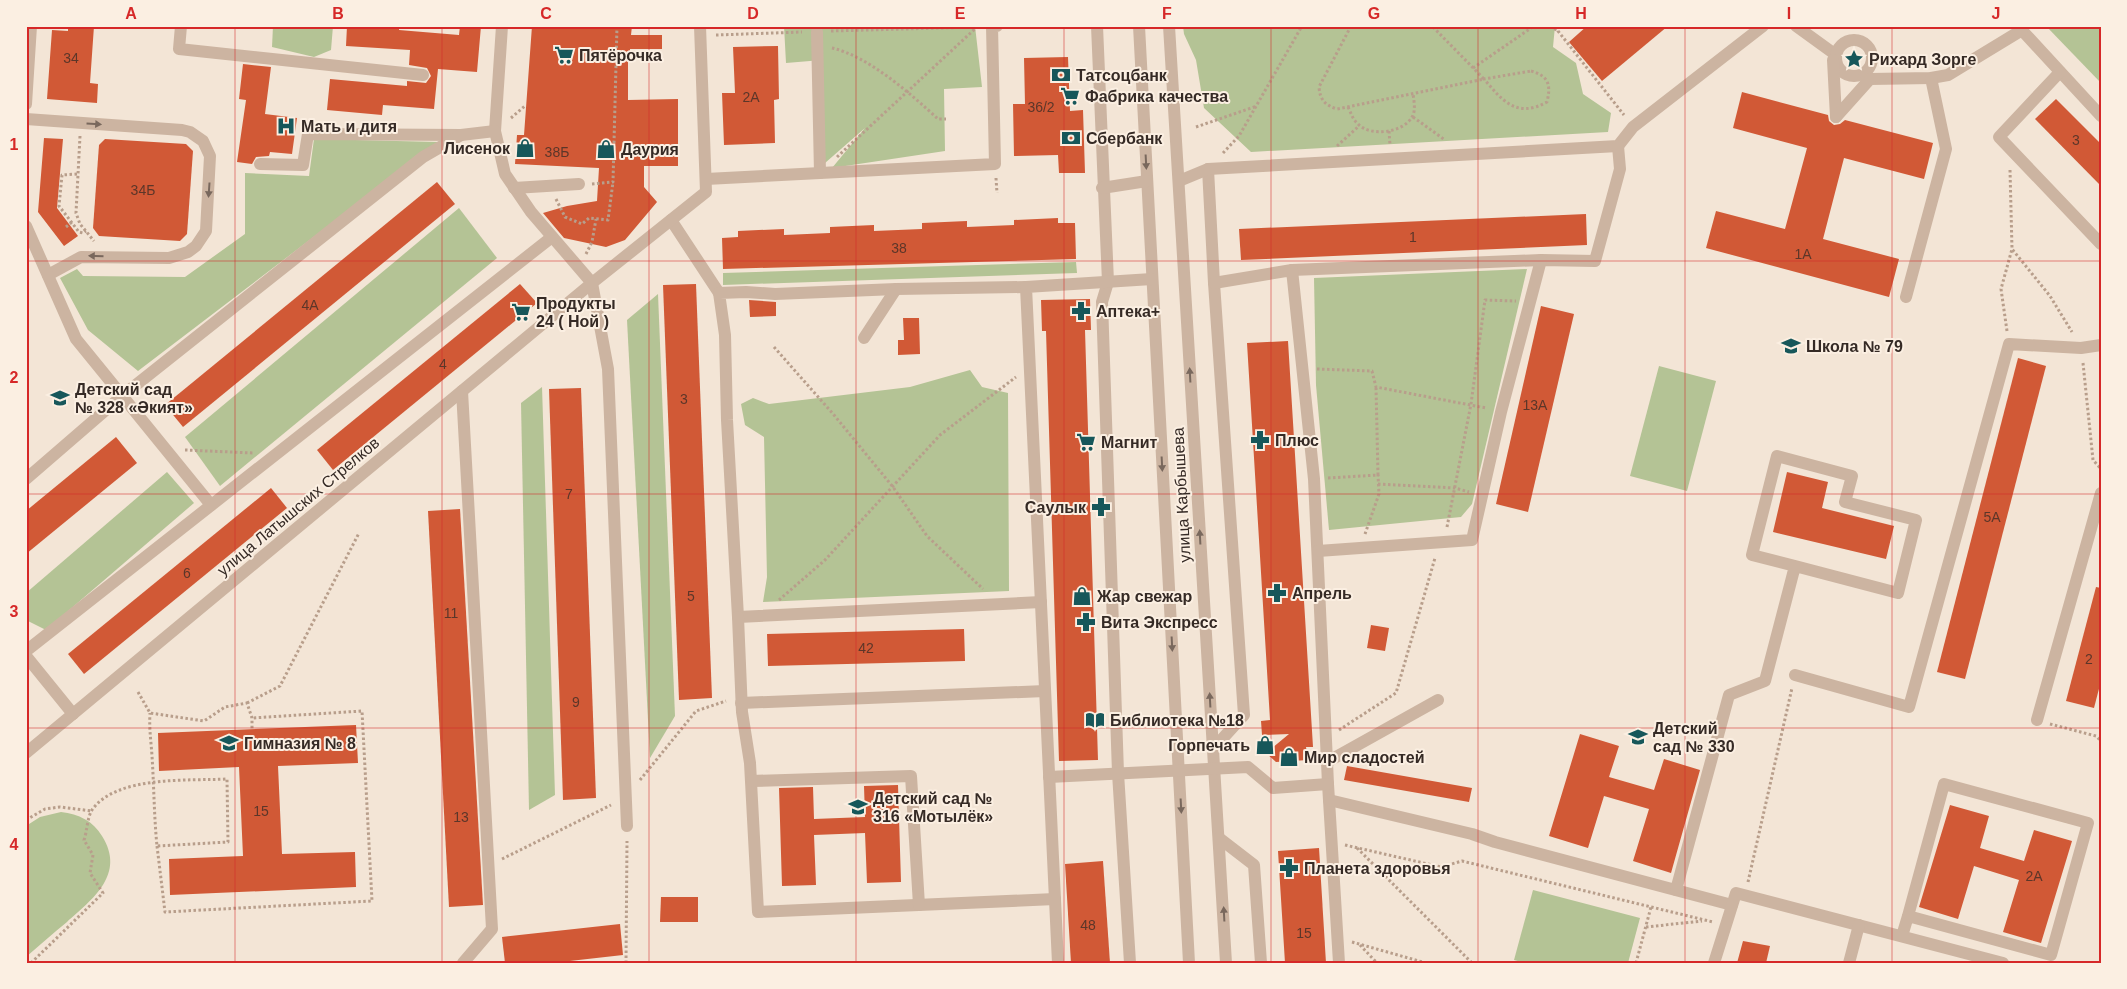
<svg xmlns="http://www.w3.org/2000/svg" width="2127" height="989" font-family="Helvetica,sans-serif">
	<style>
		.green { fill: #b4c395 }
		.building { fill: #d15936 }
		.lines { fill: none; stroke-linecap: round; stroke-linejoin: round }
		.path { stroke: #b89e8b; stroke-width: 3; stroke-dasharray: 2.5 2.5; stroke-linecap: butt }
		.minor { stroke: #ccb4a1; stroke-width: 12 }
		.oneway { fill: #79685d }
		.grid { fill: none; stroke: #d62828; stroke-width: 1; stroke-opacity: 0.55 }
		.labels { text-anchor: middle; stroke-width: 4; stroke-linejoin: round; paint-order: stroke }
		.number-label { font-size: 14px; fill: #5c3629 }
		.poi-label { font-size: 16px; font-weight: bold; fill: #352a25; stroke: #fbefe2; text-anchor: start }
		.street-label { font-size: 16px; fill: #352a25; stroke: #fbefe2 }
		.neatline { fill: none; stroke: #d62828; stroke-width: 2 }
		.grid-label { font-size: 16px; text-anchor: middle; font-weight: bold; fill: #d62828 }
	</style>
	<rect width="100%" height="100%" fill="#f3e5d6"/>
	<g class="green">
		<path d="M273,26H333L331,50L314,57L272,47Z"/>
		<path d="M784,26H975L982,87L944,89L945,151L832,168L865,128L825,163L822,60L786,63Z"/>
		<path d="M1183,26H1555L1553,47L1576,63L1583,94L1611,113L1608,132L1251,152L1204,108L1196,60L1184,34Z"/>
		<path d="M2046,26H2101V83Z"/>
		<path d="M314,139L438,142L138,371L88,330L60,278L77,269L83,276L185,277L245,234V173L309,176Z"/>
		<path d="M459,208L497,258L220,486L185,437Z"/>
		<path d="M1076,262L1077,273L723,285V273Z"/>
		<path d="M1527,269L1472,504L1461,517L1329,530L1316,385L1314,278Z"/>
		<path d="M658,294L675,716L650,758L627,320Z"/>
		<path d="M1659,366L1716,381L1687,491L1630,476Z"/>
		<path d="M970,370L982,387L1008,393L1009,591L763,602L767,577L764,437L745,425L741,404L753,398L769,404L910,387Z"/>
		<path d="M542,387L555,795L529,810L521,403Z"/>
		<path d="M167,472L194,503L46,630L26,620V593Z"/>
		<path d="M61,812C79,814 93,821 102,836C126,874 93,899 67,922C53,933 40,945 26,957V826L40,817Z"/>
		<path d="M1533,890L1640,918L1628,963H1525L1514,960Z"/>
	</g>
	<g class="building">
		<path d="M68,26H94L90,83L98,84L97,103L47,99L52,30L68,31Z"/>
		<path d="M347,26H399V30L459,35L460,26H481L477,72L438,69L434,109L383,105L382,115L327,110L330,79L407,86V81L426,83L431,76L427,68L409,65L410,50L346,46Z"/>
		<path d="M532,26H632L631,35H662V49H630V55H628V100L678,99V166H644V187L657,202L625,240L606,247L564,238L543,213L567,206L597,201L599,168L515,164L517,135H524Z"/>
		<path d="M1587,26H1668L1602,81L1569,42Z"/>
		<path d="M778,46L779,99L774,100L775,143L724,145L722,93H735L733,47Z"/>
		<path d="M1068,57L1070,111L1083,110L1085,173H1059L1058,155L1014,156L1013,104H1025L1024,58Z"/>
		<path d="M243,64L271,67L265,114L297,118L292,154L270,152L269,156L256,157L252,164L237,162L246,100L239,99Z"/>
		<path d="M1742,92L1828,115L1829,121L1834,125L1840,124L1845,120L1933,143L1924,179L1844,158L1823,239L1899,259L1889,297L1706,248L1716,211L1785,229L1807,148L1733,128Z"/>
		<path d="M2056,99L2101,144V186L2035,119Z"/>
		<path d="M44,138L63,139L57,208L78,236L64,246L38,212Z"/>
		<path d="M105,139L186,144L193,151L187,234L180,241L99,236L93,228L99,145Z"/>
		<path d="M437,182L455,204L183,427L165,405Z"/>
		<path d="M1586,214L1587,245L1241,260L1239,229Z"/>
		<path d="M1058,218V223H1075L1076,259L723,269L722,238L738,237V231L784,229V235L830,233V227L874,225V231L922,229V223L967,221V227L1014,225V220Z"/>
		<path d="M520,284L537,303L333,470L317,450Z"/>
		<path d="M696,284L712,698L679,700L663,285Z"/>
		<path d="M1090,299L1091,330H1085L1098,760L1059,761L1046,331H1042L1041,300Z"/>
		<path d="M749,300L776,302V316L750,317Z"/>
		<path d="M1541,306L1574,314L1528,512L1496,504Z"/>
		<path d="M903,318H919L920,354L898,355V340H904Z"/>
		<path d="M1288,341L1313,747H1306L1308,760L1276,762L1266,753L1289,734L1262,735L1261,721L1270,720L1247,343Z"/>
		<path d="M2018,358L2046,366L1965,679L1937,672Z"/>
		<path d="M581,388L596,798L563,800L549,389Z"/>
		<path d="M116,437L137,463L26,554V511Z"/>
		<path d="M1787,472L1828,482L1822,508L1894,526L1886,559L1773,532Z"/>
		<path d="M271,488L287,508L84,674L68,654Z"/>
		<path d="M460,509L483,905L449,907L428,511Z"/>
		<path d="M2096,587L2101,588V681L2094,708L2066,701Z"/>
		<path d="M1371,625L1389,628L1385,651L1367,648Z"/>
		<path d="M964,629L965,661L768,666L767,634Z"/>
		<path d="M356,725L358,763L278,766L282,854L355,852L356,887L170,895L169,859L243,856L239,767L159,771L158,733Z"/>
		<path d="M1580,734L1619,746L1609,777L1654,790L1664,759L1700,770L1671,873L1633,861L1649,809L1604,796L1588,848L1549,836Z"/>
		<path d="M1347,766L1472,788L1469,802L1344,780Z"/>
		<path d="M898,785L901,882L867,883L865,833L814,835L816,885L782,886L779,788L813,787L814,819L865,817L864,786Z"/>
		<path d="M1950,805L1989,816L1980,848L2024,861L2034,830L2072,841L2041,943L2003,932L2019,880L1974,866L1958,919L1919,907Z"/>
		<path d="M1319,848L1326,963H1285L1278,851Z"/>
		<path d="M1103,861L1110,963H1071L1065,864Z"/>
		<path d="M661,897H698V922H660Z"/>
		<path d="M620,924L623,955L552,963H505L502,937Z"/>
		<path d="M1743,941L1770,946L1766,963H1737Z"/>
	</g>
	<g class="lines">
		<g class="path">
			<path d="M1351,26L1319,87C1320,100 1325,105 1337,109L1484,79L1432,26"/>
			<path d="M1550,26L1558,31"/>
			<path d="M1559,26L1558,31L1624,115"/>
			<path d="M831,31L977,27"/>
			<path d="M716,35L802,32"/>
			<path d="M832,48C868,56 911,94 938,119H946"/>
			<path d="M1473,68L1534,26"/>
			<path d="M1531,71C1549,76 1551,85 1547,102C1516,119 1502,100 1484,79Z"/>
			<path d="M1348,107C1351,113 1353,120 1358,124C1370,137 1403,133 1412,117C1416,111 1414,101 1413,94"/>
			<path d="M1413,117L1445,140"/>
			<path d="M511,118L526,105"/>
			<path d="M1196,127L1257,106"/>
			<path d="M1389,131L1390,145"/>
			<path d="M80,136L76,213L80,224L94,241"/>
			<path d="M1337,146L1359,126"/>
			<path d="M1223,153L1239,136L1302,26"/>
			<path d="M837,157L977,27"/>
			<path d="M2010,170L2012,249L2050,296L2072,332"/>
			<path d="M77,174L62,175L59,206L79,232L83,233L86,231"/>
			<path d="M996,178L997,193"/>
			<path d="M592,184L613,182L617,26"/>
			<path d="M556,199L565,217L582,224L589,218L608,220L613,182"/>
			<path d="M66,227L72,222"/>
			<path d="M586,254L592,242L596,219"/>
			<path d="M2007,331L2001,289L2012,249"/>
			<path d="M774,347L834,415L893,487L927,536L983,589"/>
			<path d="M2083,363L2093,460L2101,469"/>
			<path d="M1317,369L1372,371L1376,387L1486,408"/>
			<path d="M185,450L253,453"/>
			<path d="M1328,478L1378,475L1376,387"/>
			<path d="M1378,484L1455,488L1469,492"/>
			<path d="M1447,527L1471,404L1485,300L1516,301"/>
			<path d="M1365,534L1379,494L1378,475"/>
			<path d="M779,600L825,560L940,435L1016,377"/>
			<path d="M138,692L150,713L204,721L225,707L247,703L252,718V729"/>
			<path d="M247,703L280,686L359,533"/>
			<path d="M2050,724L2096,736L2101,741"/>
			<path d="M1339,730L1396,693L1435,558"/>
			<path d="M640,780L696,711L726,701"/>
			<path d="M26,820L45,809L60,807L92,811"/>
			<path d="M1345,845L1441,867L1462,861L1713,922"/>
			<path d="M157,846L165,912L372,901L362,711L252,718"/>
			<path d="M1357,848L1472,963"/>
			<path d="M502,859L611,805"/>
			<path d="M1748,882L1792,688"/>
			<path d="M1646,927L1702,921"/>
			<path d="M1352,942L1426,963"/>
			<path d="M1360,945L1377,963"/>
			<path d="M31,963L103,893L90,873L93,855L84,840C87,832 87,818 92,810C116,775 190,781 227,779L228,842L157,846C154,816 154,786 152,756C151,740 149,730 150,713"/>
			<path d="M626,963L627,841"/>
			<path d="M1636,963L1651,907"/>
		</g>
		<g class="minor">
			<path d="M181,26L179,49L423,75"/>
			<path d="M502,26L495,131L505,174L531,212L592,283L608,369L627,826"/>
			<path d="M1097,26L1108,282L1102,302L1118,773L1130,963"/>
			<path d="M1139,26L1189,963"/>
			<path d="M1169,26L1226,963"/>
			<path d="M1796,26L1836,55"/>
			<path d="M2018,26L2101,116"/>
			<path d="M817,32L820,173"/>
			<circle cx="1854" cy="58" r="18"/>
			<path d="M1833,60L1836,117"/>
			<path d="M2060,72L1999,137L2101,244"/>
			<path d="M1864,73L1870,79L1931,78L1948,75L2022,30"/>
			<path d="M26,104L31,26"/>
			<path d="M1836,117L1870,79"/>
			<path d="M26,119L182,130L190,132L203,141L210,156L206,231L196,246L188,252L169,258L81,257L48,275"/>
			<path d="M260,164L303,165L308,134L461,135"/>
			<path d="M1208,169L1214,283L1244,715L1213,749"/>
			<path d="M706,179L995,164L992,26H997"/>
			<path d="M1179,181L1208,169L1618,146L1633,127L1763,26"/>
			<path d="M514,188L579,184"/>
			<path d="M1102,188L1147,181"/>
			<path d="M671,220L719,293"/>
			<path d="M26,226L76,339L211,505"/>
			<path d="M1292,270L1541,260L1595,261L1620,169L1618,146"/>
			<path d="M1214,283L1292,270L1314,479L1328,784L1339,963"/>
			<path d="M1026,287L896,289L775,294L746,292L719,293L725,335L727,420L738,617L1041,602"/>
			<path d="M1906,297L1946,149L1931,78"/>
			<path d="M864,338L896,289"/>
			<path d="M462,391L492,929L463,963"/>
			<path d="M26,479L122,396L423,157L461,135L495,131"/>
			<path d="M1318,551L1472,540L1501,412L1541,260"/>
			<path d="M738,617L742,712L750,763L758,912L1055,899"/>
			<path d="M26,651L552,237"/>
			<path d="M26,656L73,714"/>
			<path d="M1795,675L1909,707L2009,344L2081,348L2101,345"/>
			<path d="M741,703L1045,691"/>
			<path d="M2037,720L2101,493"/>
			<path d="M26,753L592,283L706,192L700,26"/>
			<path d="M1327,762L1438,700"/>
			<path d="M1049,777L1248,767L1273,788L1328,784"/>
			<path d="M752,781L911,776L919,905"/>
			<path d="M1329,800L1472,834L1495,842L1732,905"/>
			<path d="M1219,838L1254,865L1261,963"/>
			<path d="M1676,890L1729,695L1765,681L1795,566L1752,555L1777,456L1852,476L1845,502L1916,520L1898,593L1795,566"/>
			<path d="M1902,936L1908,916L1944,784L2088,823L2051,955L1908,916"/>
			<path d="M1058,963L1026,287L1152,279"/>
			<path d="M1714,963L1736,893L2003,963"/>
			<path d="M1849,963L1859,925"/>
		</g>
	</g>
	<defs><path id="oneway-solid" d="M-6-.8H1V-3.2L6.5 0L1 3.2V.8H-6Z" transform="scale(1.25)"/></defs>
	<g class="oneway">
		<use href="#oneway-solid" transform="translate(94 124) rotate(4)"/>
		<use href="#oneway-solid" transform="translate(1146 162) rotate(87)"/>
		<use href="#oneway-solid" transform="translate(209 190) rotate(94)"/>
		<use href="#oneway-solid" transform="translate(96 256) rotate(-179)"/>
		<use href="#oneway-solid" transform="translate(1190 375) rotate(-93)"/>
		<use href="#oneway-solid" transform="translate(1162 464) rotate(87)"/>
		<use href="#oneway-solid" transform="translate(1200 537) rotate(-93)"/>
		<use href="#oneway-solid" transform="translate(1172 644) rotate(87)"/>
		<use href="#oneway-solid" transform="translate(1210 700) rotate(-93)"/>
		<use href="#oneway-solid" transform="translate(1181 806) rotate(87)"/>
		<use href="#oneway-solid" transform="translate(1224 914) rotate(-93)"/>
	</g>
	<path class="grid" d="M235,26V963M442,26V963M649,26V963M856,26V963M1064,26V963M1271,26V963M1478,26V963M1685,26V963M1892,26V963M26,261H2101M26,494H2101M26,728H2101"/>
	<defs>
		<g id="supermarket-bare" transform="scale(1.5)"><path d="M-6-5.5h2.5l.6 2H6L4.5 2H-2.5L-4.4-4H-6ZM-1.5 3.2a1.3 1.3 0 1 0 .1 0ZM3 3.2a1.3 1.3 0 1 0 .1 0Z" fill="#17575a" stroke="#fbefe2" stroke-width="2.5" paint-order="stroke"/></g>
		<g id="sight-bare" transform="scale(1.5)"><path d="M0-6L1.8-2.2L6-1.7L2.9 1.2L3.7 5.4L0 3.3L-3.7 5.4L-2.9 1.2L-6-1.7L-1.8-2.2Z" fill="#17575a" stroke="#fbefe2" stroke-width="2.5" paint-order="stroke"/></g>
		<g id="bank-bare" transform="scale(1.5)"><path d="M-6-4H6V4H-6ZM0-2.3a2.3 2.3 0 1 0 0 4.6a2.3 2.3 0 1 0 0-4.6Z" fill="#17575a" stroke="#fbefe2" stroke-width="2.5" paint-order="stroke"/></g>
		<g id="hospital-bare" transform="scale(1.5)"><path d="M-5-5h3v3.5h4V-5h3V5h-3V1.5h-4V5h-3Z" fill="#17575a" stroke="#fbefe2" stroke-width="2.5" paint-order="stroke"/></g>
		<g id="shop-bare" transform="scale(1.5)"><path d="M-5-2.5h2.3a2.7 3.5 0 0 1 5.4 0H5L5.5 6h-11ZM-1.5-2.5h3a1.5 2.3 0 0 0-3 0Z" fill="#17575a" stroke="#fbefe2" stroke-width="2.5" paint-order="stroke"/></g>
		<g id="pharmacy-bare" transform="scale(1.5)"><path d="M-2-6h4v4h4v4h-4v4h-4v-4h-4v-4h4Z" fill="#17575a" stroke="#fbefe2" stroke-width="2.5" paint-order="stroke"/></g>
		<g id="school-bare" transform="scale(1.5)"><path d="M0-5L7-2L0 1L-7-2ZM-4 1L0 2.5L4 1V4Q0 6-4 4Z" fill="#17575a" stroke="#fbefe2" stroke-width="2.5" paint-order="stroke"/></g>
		<g id="library-bare" transform="scale(1.5)"><path d="M-6-4Q-3-5.5-.7-3.5V5Q-3 3-6 4ZM6-4Q3-5.5 .7-3.5V5Q3 3 6 4Z" fill="#17575a" stroke="#fbefe2" stroke-width="2.5" paint-order="stroke"/></g>
	</defs>
	<g fill-rule="evenodd">
		<use href="#supermarket-bare" x="564" y="55"/>
		<use href="#sight-bare" x="1854" y="59"/>
		<use href="#bank-bare" x="1061" y="75"/>
		<use href="#supermarket-bare" x="1070" y="96"/>
		<use href="#hospital-bare" x="286" y="126"/>
		<use href="#bank-bare" x="1071" y="138"/>
		<use href="#shop-bare" x="525" y="148"/>
		<use href="#shop-bare" x="606" y="149"/>
		<use href="#pharmacy-bare" x="1081" y="311"/>
		<use href="#supermarket-bare" x="521" y="312"/>
		<use href="#school-bare" x="1791" y="346"/>
		<use href="#school-bare" x="60" y="398"/>
		<use href="#pharmacy-bare" x="1260" y="440"/>
		<use href="#supermarket-bare" x="1086" y="442"/>
		<use href="#pharmacy-bare" x="1101" y="507"/>
		<use href="#pharmacy-bare" x="1277" y="593"/>
		<use href="#shop-bare" x="1082" y="596"/>
		<use href="#pharmacy-bare" x="1086" y="622"/>
		<use href="#library-bare" x="1095" y="720"/>
		<use href="#school-bare" x="1638" y="737"/>
		<use href="#school-bare" x="229" y="743"/>
		<use href="#shop-bare" x="1265" y="745"/>
		<use href="#shop-bare" x="1289" y="757"/>
		<use href="#school-bare" x="858" y="807"/>
		<use href="#pharmacy-bare" x="1289" y="868"/>
	</g>
	<g class="labels">
		<g class="number-label">
			<text x="71" y="63">34</text>
			<text x="751" y="102">2А</text>
			<text x="1041" y="112">36/2</text>
			<text x="2076" y="145">3</text>
			<text x="557" y="157">38Б</text>
			<text x="143" y="195">34Б</text>
			<text x="1413" y="242">1</text>
			<text x="899" y="253">38</text>
			<text x="1803" y="259">1А</text>
			<text x="310" y="310">4А</text>
			<text x="443" y="369">4</text>
			<text x="684" y="404">3</text>
			<text x="1535" y="410">13А</text>
			<text x="569" y="499">7</text>
			<text x="1992" y="522">5А</text>
			<text x="187" y="578">6</text>
			<text x="691" y="601">5</text>
			<text x="451" y="618">11</text>
			<text x="866" y="653">42</text>
			<text x="2089" y="664">2</text>
			<text x="576" y="707">9</text>
			<text x="261" y="816">15</text>
			<text x="461" y="822">13</text>
			<text x="2034" y="881">2А</text>
			<text x="1088" y="930">48</text>
			<text x="1304" y="938">15</text>
		</g>
		<g class="poi-label">
			<text x="579" y="61">Пятёрочка</text>
			<text x="1869" y="65">Рихард Зорге</text>
			<text x="1076" y="81">Татсоцбанк</text>
			<text x="1085" y="102">Фабрика качества</text>
			<text x="301" y="132">Мать и дитя</text>
			<text x="1086" y="144">Сбербанк</text>
			<text x="510" y="154" text-anchor="end">Лисенок</text>
			<text x="621" y="155">Даурия</text>
			<text x="536" y="309">Продукты<tspan x="536" dy="18">24 ( Ной )</tspan></text>
			<text x="1096" y="317">Аптека+</text>
			<text x="1806" y="352">Школа № 79</text>
			<text x="75" y="395">Детский сад<tspan x="75" dy="18">№ 328 «Әкият»</tspan></text>
			<text x="1275" y="446">Плюс</text>
			<text x="1101" y="448">Магнит</text>
			<text x="1086" y="513" text-anchor="end">Саулык</text>
			<text x="1292" y="599">Апрель</text>
			<text x="1097" y="602">Жар свежар</text>
			<text x="1101" y="628">Вита Экспресс</text>
			<text x="1110" y="726">Библиотека №18</text>
			<text x="1653" y="734">Детский<tspan x="1653" dy="18">сад № 330</tspan></text>
			<text x="244" y="749">Гимназия № 8</text>
			<text x="1250" y="751" text-anchor="end">Горпечать</text>
			<text x="1304" y="763">Мир сладостей</text>
			<text x="873" y="804">Детский сад №<tspan x="873" dy="18">316 «Мотылёк»</tspan></text>
			<text x="1304" y="874">Планета здоровья</text>
		</g>
		<g class="street-label">
			<text transform="translate(1181 495) rotate(-93)" y="6">улица Карбышева</text>
			<text transform="translate(298 506) rotate(-40)" y="6">улица Латышских Стрелков</text>
		</g>
	</g>
	<rect width="2127" height="989" fill="none" stroke="#fbefe2" stroke-width="55"/>
	<rect x="28" y="28" width="2072" height="934" class="neatline"/>
	<g class="grid-label">
		<text x="131" y="19">A</text>
		<text x="338" y="19">B</text>
		<text x="546" y="19">C</text>
		<text x="753" y="19">D</text>
		<text x="960" y="19">E</text>
		<text x="1167" y="19">F</text>
		<text x="1374" y="19">G</text>
		<text x="1581" y="19">H</text>
		<text x="1789" y="19">I</text>
		<text x="1996" y="19">J</text>
		<text x="14" y="150">1</text>
		<text x="14" y="383">2</text>
		<text x="14" y="617">3</text>
		<text x="14" y="850">4</text>
	</g>
</svg>
